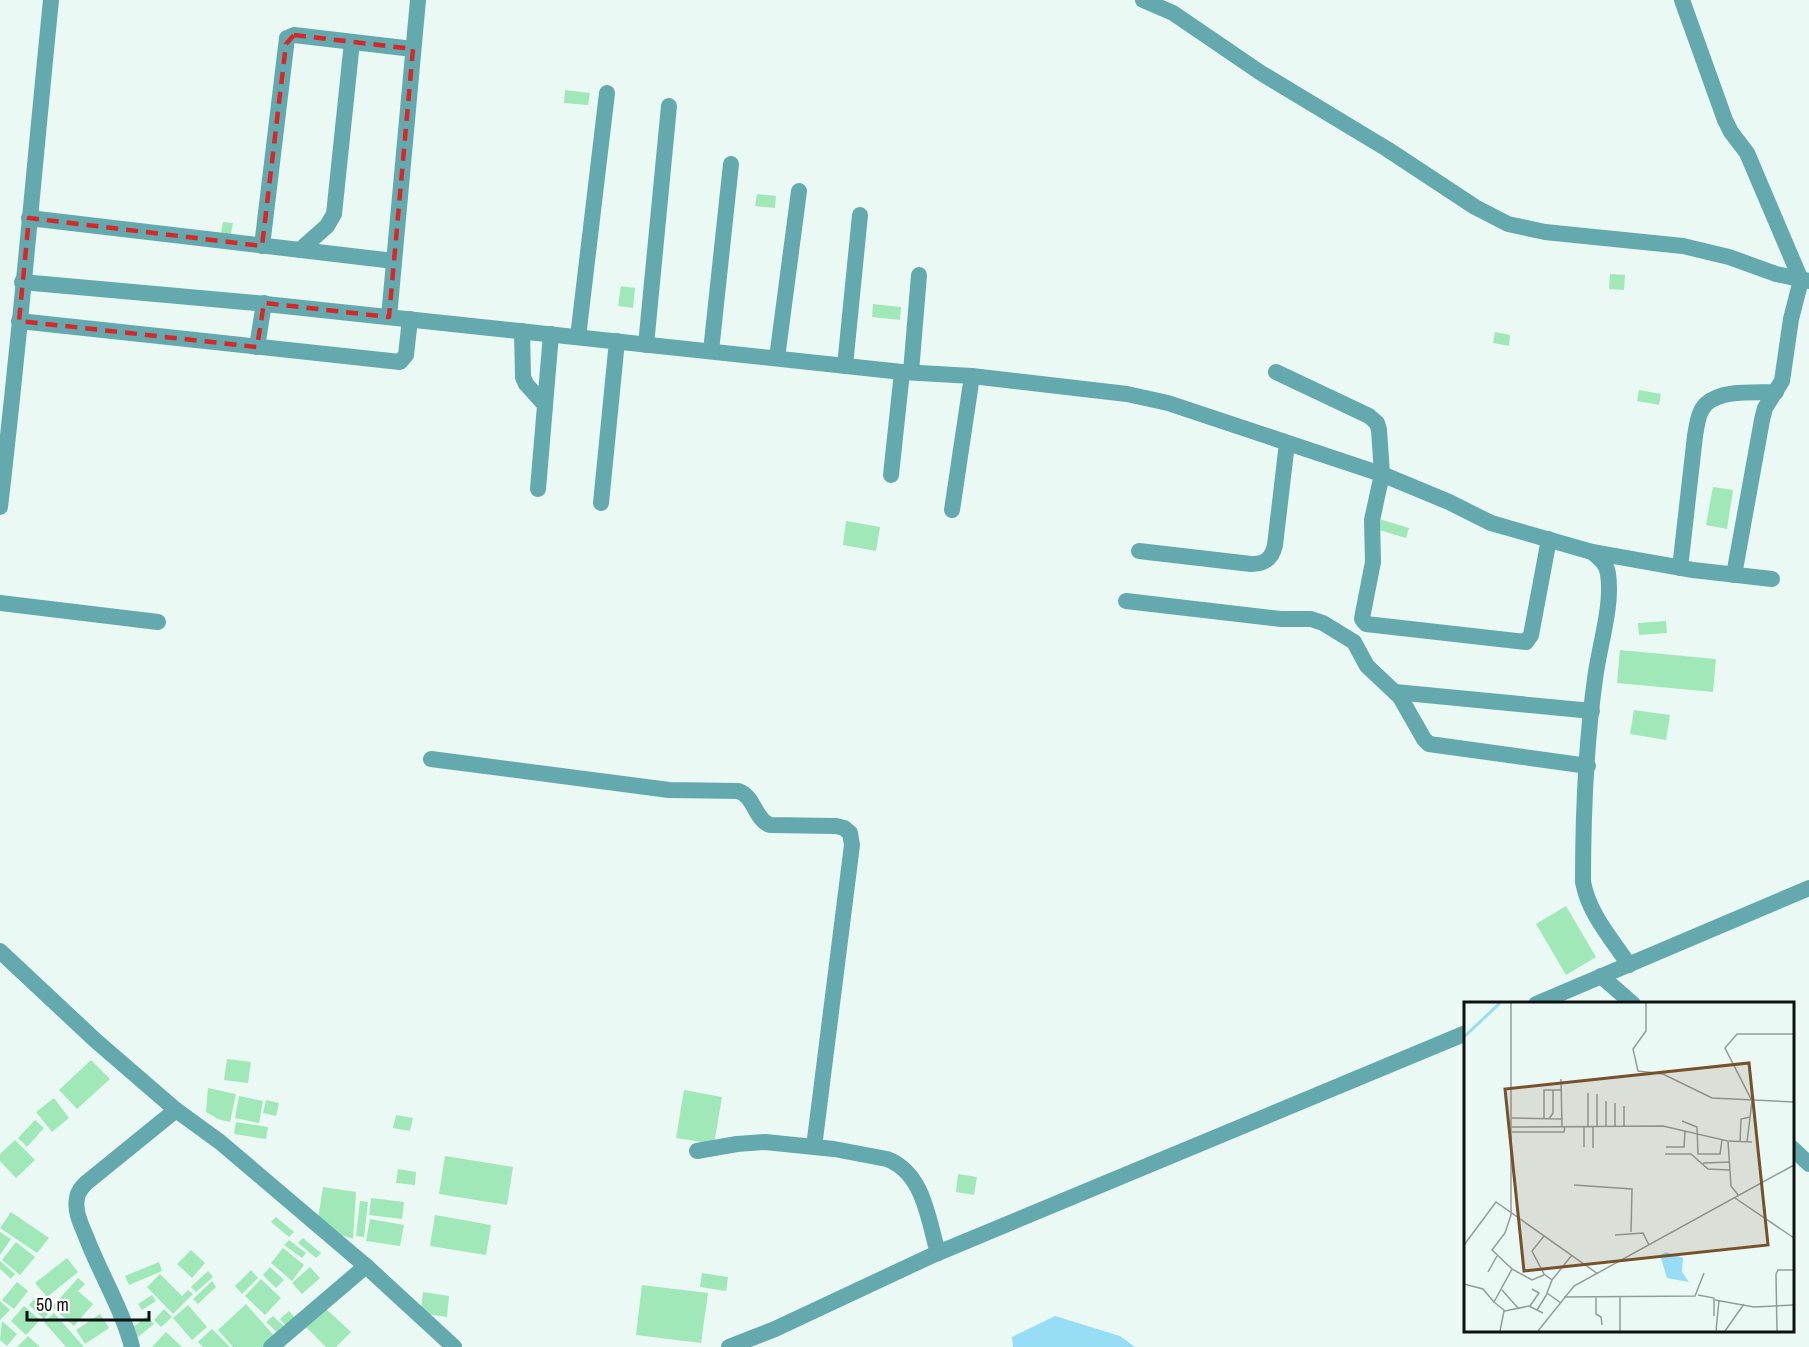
<svg xmlns="http://www.w3.org/2000/svg" width="1809" height="1347" font-family="'Archivo Narrow',sans-serif">
	<style>
		.water { fill: #98ddf6 }
		.building { fill: #a0e8b8 }
		.lines { fill: none; stroke-linecap: round; stroke-linejoin: round }
		.minor { stroke: #64a9ad; stroke-width: 16 }
		.marked { fill: none; stroke: #d62828; stroke-width: 4.5; stroke-dasharray: 12 8; stroke-linejoin: round }
		.inset-river { fill: none; stroke: #98ddf6; stroke-width: 3 }
		.inset-road { fill: none; stroke: #929d9a; stroke-width: 1.5 }
		.view { fill: #76512c; fill-opacity: 0.15; stroke: #76512c; stroke-width: 3 }
		.inset-edge { fill: none; stroke: #0d1211; stroke-width: 3 }
	</style>
	<rect width="100%" height="100%" fill="#ebf9f5"/>
	<path class="water" d="M1055,1316L1120,1336L1135,1347H1013L1012,1337Z"/>
	<g class="building">
		<path d="M565,90L590,93L588,105L564,103Z"/>
		<path d="M757,194L776,196L775,208L755,206Z"/>
		<path d="M223,222L233,223L230,239L220,238Z"/>
		<path d="M1610,274L1625,275L1624,290L1609,289Z"/>
		<path d="M621,286L635,288L633,308L618,306Z"/>
		<path d="M873,304L901,307L900,320L872,317Z"/>
		<path d="M1495,332L1510,335L1509,346L1493,343Z"/>
		<path d="M1639,390L1661,394L1659,405L1637,401Z"/>
		<path d="M1713,487L1733,490L1727,529L1706,525Z"/>
		<path d="M1379,519L1409,528L1406,538L1376,529Z"/>
		<path d="M846,521L880,527L876,551L843,545Z"/>
		<path d="M1666,621L1667,633L1639,635L1638,623Z"/>
		<path d="M1620,650L1716,659L1713,692L1617,683Z"/>
		<path d="M1634,710L1670,715L1666,740L1630,734Z"/>
		<path d="M1566,906L1596,957L1566,975L1536,924Z"/>
		<path d="M227,1059L251,1062L248,1083L224,1080Z"/>
		<path d="M91,1060L110,1079L77,1109L59,1090Z"/>
		<path d="M208,1088L236,1094L230,1122L218,1119L206,1112Z"/>
		<path d="M684,1090L722,1097L714,1144L676,1138Z"/>
		<path d="M239,1096L263,1101L259,1123L235,1118Z"/>
		<path d="M54,1098L69,1118L52,1132L36,1112Z"/>
		<path d="M266,1100L279,1103L276,1116L263,1113Z"/>
		<path d="M396,1115L413,1118L410,1131L393,1128Z"/>
		<path d="M35,1120L44,1128L27,1147L18,1138Z"/>
		<path d="M236,1122L268,1127L266,1139L234,1134Z"/>
		<path d="M15,1140L35,1160L16,1178L0,1161V1154Z"/>
		<path d="M445,1156L513,1167L507,1205L439,1194Z"/>
		<path d="M398,1169L416,1172L415,1185L396,1183Z"/>
		<path d="M958,1174L977,1177L974,1195L956,1192Z"/>
		<path d="M323,1187L356,1192L353,1239L336,1233L318,1219Z"/>
		<path d="M371,1198L404,1202L402,1219L369,1215Z"/>
		<path d="M360,1201L368,1202L364,1237L356,1236Z"/>
		<path d="M11,1212L49,1238L37,1253L0,1228Z"/>
		<path d="M435,1215L491,1225L486,1255L430,1246Z"/>
		<path d="M276,1217L294,1232L289,1237L271,1222Z"/>
		<path d="M370,1219L404,1225L400,1246L366,1241Z"/>
		<path d="M0,1232L11,1239L0,1255Z"/>
		<path d="M303,1238L321,1253L316,1258L298,1243Z"/>
		<path d="M289,1240L306,1253L302,1258L284,1245Z"/>
		<path d="M16,1242L35,1257L20,1275L2,1260Z"/>
		<path d="M283,1248L304,1265L292,1281L271,1263Z"/>
		<path d="M191,1250L205,1263L192,1278L177,1264Z"/>
		<path d="M67,1258L78,1272L47,1297L35,1283Z"/>
		<path d="M0,1261L15,1274L11,1279L0,1269Z"/>
		<path d="M159,1262L162,1271L129,1285L125,1276Z"/>
		<path d="M270,1267L284,1280L276,1288L263,1275Z"/>
		<path d="M310,1267L320,1278L302,1294L292,1283Z"/>
		<path d="M251,1270L258,1278L242,1294L235,1286Z"/>
		<path d="M208,1271L213,1277L196,1292L191,1287Z"/>
		<path d="M702,1273L728,1277L726,1291L700,1287Z"/>
		<path d="M160,1274L182,1296L188,1290L193,1294L173,1314L147,1287Z"/>
		<path d="M78,1278L85,1284L78,1291L93,1304L74,1326L52,1307Z"/>
		<path d="M261,1279L281,1298L265,1315L245,1296Z"/>
		<path d="M212,1281L216,1287L198,1304L193,1299Z"/>
		<path d="M17,1282L28,1291L14,1309L2,1300Z"/>
		<path d="M642,1285L708,1293L701,1343L636,1335Z"/>
		<path d="M423,1292L449,1296L447,1317L421,1313Z"/>
		<path d="M152,1295L156,1301L142,1310L138,1304Z"/>
		<path d="M36,1297L51,1310L44,1319L29,1305Z"/>
		<path d="M0,1301L10,1310L0,1320Z"/>
		<path d="M246,1304L278,1340L269,1347H233L218,1330Z"/>
		<path d="M188,1305L207,1327L192,1340L173,1318Z"/>
		<path d="M24,1306L40,1320L26,1335L11,1321Z"/>
		<path d="M325,1308L351,1332L336,1347H326L306,1327Z"/>
		<path d="M164,1309L172,1317L161,1327L154,1320Z"/>
		<path d="M289,1311L297,1320L288,1328L280,1319Z"/>
		<path d="M54,1313L84,1347H66L44,1322Z"/>
		<path d="M100,1314L109,1328L85,1344L76,1330Z"/>
		<path d="M147,1316L154,1324L138,1337L131,1329Z"/>
		<path d="M273,1316L288,1330L281,1336L266,1322Z"/>
		<path d="M2,1321L17,1334L7,1346L0,1340Z"/>
		<path d="M212,1329L230,1347H203L198,1342Z"/>
		<path d="M166,1332L182,1347H152Z"/>
		<path d="M28,1336L40,1347H17Z"/>
	</g>
	<g class="lines">
		<g class="minor">
			<path d="M1143,0L1173,13L1261,73L1387,149L1475,207L1508,224L1545,232L1683,246L1729,257L1776,274L1809,281"/>
			<path d="M1682,0L1725,120L1731,132L1747,153L1801,280L1791,319L1782,381L1765,408L1762,420L1734,575"/>
			<path d="M29,218L394,261"/>
			<path d="M262,246L287,38L294,35L413,49"/>
			<path d="M300,250L327,226L334,214L352,42"/>
			<path d="M22,282L256,303L902,372L972,376L1127,394L1168,403L1384,475L1449,502L1491,523L1592,552C1599,558 1607,564 1608,574C1613,606 1599,646 1595,679C1586,743 1583,817 1583,882C1589,914 1611,938 1629,965"/>
			<path d="M389,317L418,0"/>
			<path d="M19,321L400,362L406,355L410,319"/>
			<path d="M522,331L523,377L526,384L545,405"/>
			<path d="M578,337L607,93"/>
			<path d="M646,345L669,106"/>
			<path d="M257,347L264,303"/>
			<path d="M711,351L731,164"/>
			<path d="M777,358L799,191"/>
			<path d="M845,366L860,215"/>
			<path d="M911,372L919,275"/>
			<path d="M1276,372L1369,416L1377,423L1379,430L1382,474L1372,520L1373,562L1363,613L1362,619L1366,624L1526,642L1531,635L1549,539"/>
			<path d="M891,475L902,372"/>
			<path d="M538,489L551,334"/>
			<path d="M601,503L617,341"/>
			<path d="M0,507C20,338 34,169 51,0"/>
			<path d="M952,510L972,376"/>
			<path d="M1139,551L1251,564C1265,564 1272,559 1275,545L1287,443"/>
			<path d="M1592,552L1693,570L1772,579"/>
			<path d="M1680,568L1695,436C1697,425 1698,412 1706,404C1722,389 1756,393 1776,392"/>
			<path d="M1126,601L1281,619H1311L1323,623L1354,642L1367,666L1400,697L1424,739L1429,744L1588,766"/>
			<path d="M0,603L158,622"/>
			<path d="M1395,692L1592,711"/>
			<path d="M431,759L669,790L738,791C755,796 754,819 770,825L836,826L844,828L850,833L852,845L814,1147"/>
			<path d="M0,951L95,1040L176,1110L220,1142L366,1266L454,1347"/>
			<path d="M1601,976L1633,1004"/>
			<path d="M1536,1004L1809,888"/>
			<path d="M1792,1148L1809,1164"/>
			<path d="M697,1151L737,1144L765,1142L834,1149L887,1159C924,1173 928,1219 938,1253"/>
			<path d="M132,1347C122,1309 101,1275 87,1239C82,1226 74,1212 77,1198C78,1191 82,1187 86,1183L176,1110"/>
			<path d="M271,1347L366,1266"/>
			<path d="M729,1347L775,1329L933,1255L1466,1033"/>
		</g>
	</g>
	<path class="marked" d="M294,35L413,49L389,317L264,303L257,347L19,321L29,218L262,246L286,44Z"/>
	<g transform="translate(1464 1002)">
		<rect width="330" height="330" fill="#ebf9f5"/>
		<path d="M202,250L219,256L218,270L225,280L203,276L196,253Z" fill="#98ddf6"/>
		<path class="inset-river" d="M0,35L36,1"/>
		<path class="inset-road" d="M182,1V29L169,47L174,69L199,72L248,96L330,100M97,77L98,124M133,92V124M142,99V124M160,104V124M48,116L98,117M80,116V88H97M85,117L89,111V88M218,119L233,125L234,152H256L258,138M120,124V145M124,124V91M129,124V146M151,124V101M48,125L199,124L264,139L267,184L275,194M48,130H100L101,124M265,139L288,140M276,140L277,117L286,115M283,140L288,99L261,46L273,32H330M202,145H220L221,129M201,152H227L244,167L266,168M239,161L266,160M110,183L168,187L167,230M271,196L330,236M151,233L179,231L185,243M80,234L68,249L80,272L88,278L83,291L97,301M0,243L32,200L134,272M48,267L68,278L80,273M24,270L33,254M88,278L108,253M0,282L19,287L30,300L48,267L28,248L41,231L47,213V1M38,288L54,306M234,293L250,296V314M100,295L231,294L240,271M132,295V312L137,315L138,323M156,295V329M251,298L290,305L330,303M30,300L41,309L65,304L79,311M66,304L75,291L68,287M73,308L83,292M36,329L40,309M74,329L110,284L330,163M252,329L255,298M261,329L280,302M313,329L312,272L314,268H330"/>
		<path class="view" d="M285,61L304,243L60,269L41,87Z"/>
		<rect width="330" height="330" class="inset-edge"/>
	</g>
	<path d="M27 1311v9h122v-9" fill="none" stroke="#0d1211" stroke-width="3"/>
	<text x="36" y="1311" font-size="18" fill="#0d1211" stroke="#ffffff" stroke-width="4.5" paint-order="stroke">50 m</text>
</svg>
